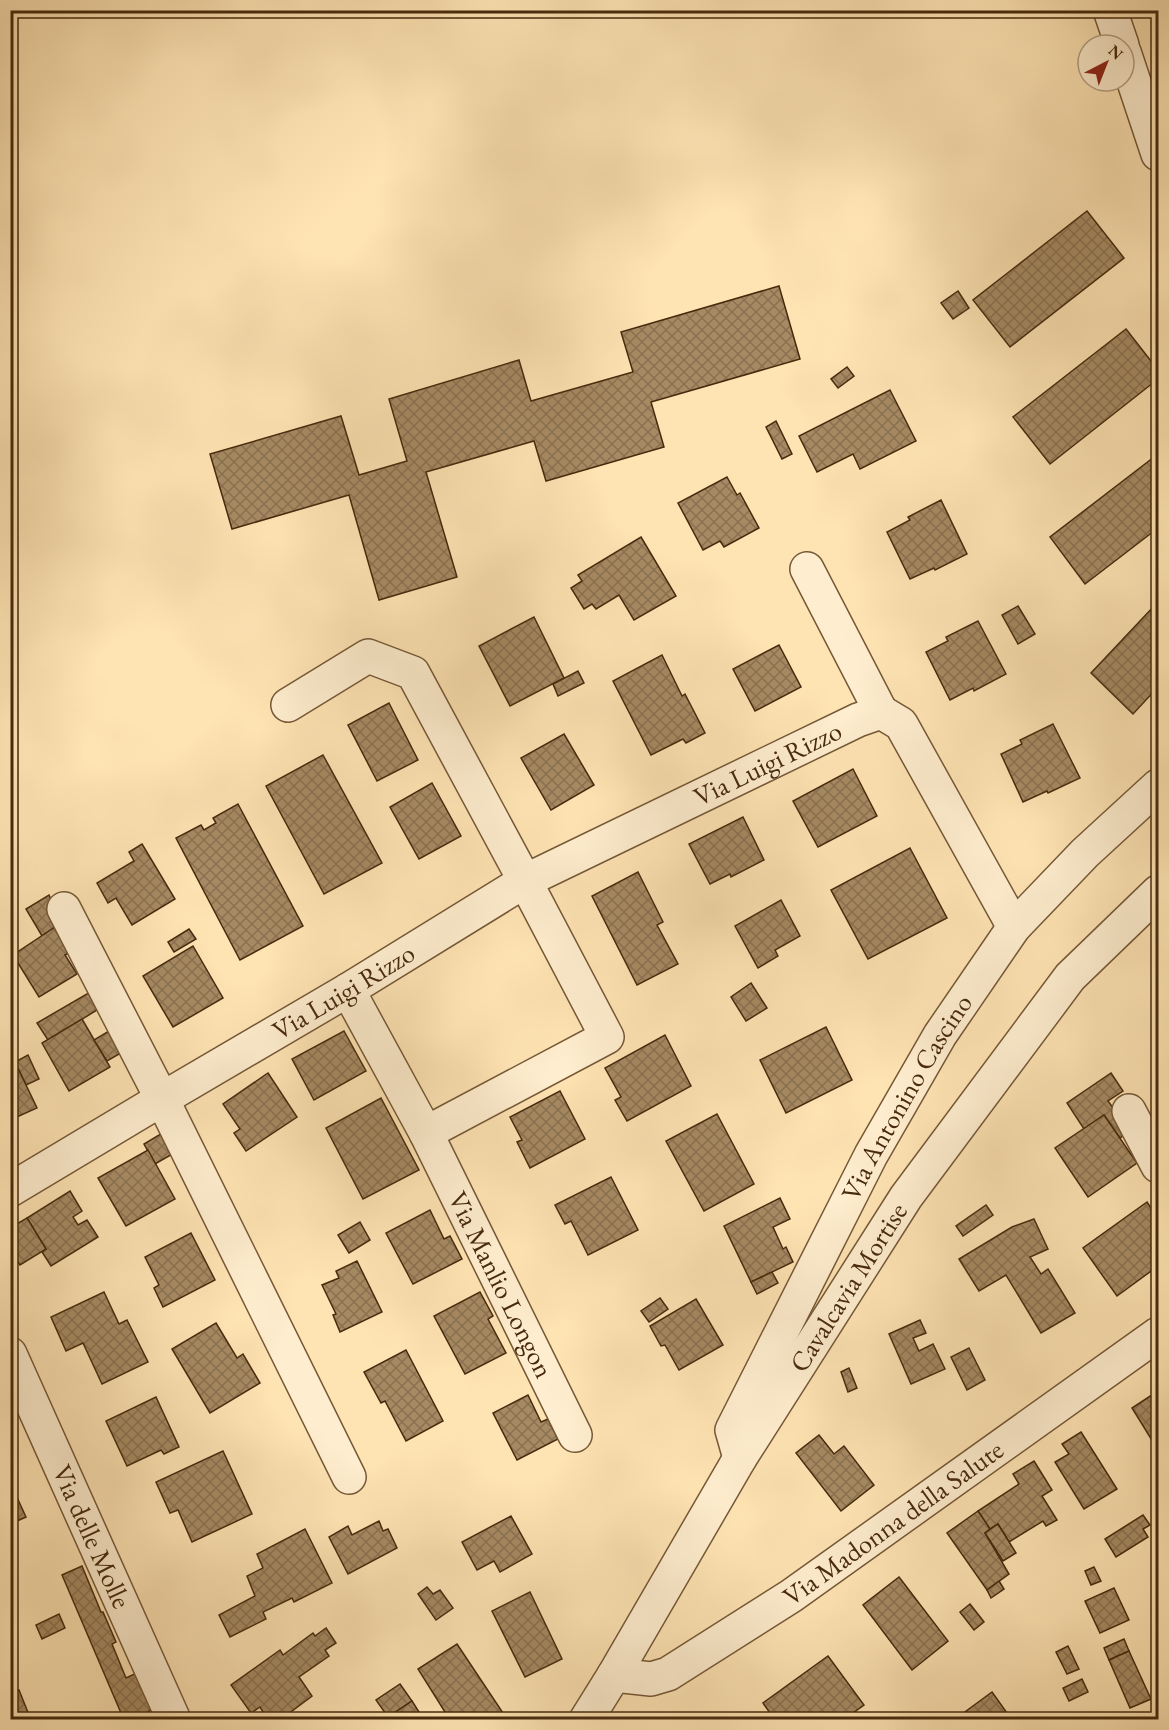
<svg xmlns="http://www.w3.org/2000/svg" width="1169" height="1730" font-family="'EB Garamond',serif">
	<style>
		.building { fill: url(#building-cross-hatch); stroke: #472a0d; stroke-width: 1.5 }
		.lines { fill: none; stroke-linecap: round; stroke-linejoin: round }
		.minor-casing { stroke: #755836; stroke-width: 36 }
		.tertiary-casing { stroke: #755836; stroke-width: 36 }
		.minor { stroke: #feedce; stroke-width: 33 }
		.tertiary { stroke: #feedce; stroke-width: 33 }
		.labels { text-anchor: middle; stroke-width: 4.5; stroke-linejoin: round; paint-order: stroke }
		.street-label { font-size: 27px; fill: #472a0d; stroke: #feedce }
	</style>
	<defs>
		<pattern id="building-cross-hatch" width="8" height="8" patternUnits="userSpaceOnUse" patternTransform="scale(1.5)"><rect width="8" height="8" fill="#a68a63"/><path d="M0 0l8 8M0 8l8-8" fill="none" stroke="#897150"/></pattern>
	</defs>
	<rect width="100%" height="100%" fill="#fee3b3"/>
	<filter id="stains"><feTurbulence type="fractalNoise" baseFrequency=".00333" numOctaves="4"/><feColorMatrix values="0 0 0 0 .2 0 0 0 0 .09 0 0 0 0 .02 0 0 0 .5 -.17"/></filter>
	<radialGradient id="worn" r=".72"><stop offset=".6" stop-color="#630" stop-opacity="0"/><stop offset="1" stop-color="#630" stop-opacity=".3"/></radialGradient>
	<g class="building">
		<path d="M1087,211L1124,258L1010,347L973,300Z"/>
		<path d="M779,286L800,359L651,402L664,447L546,481L534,441L426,472L457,577L379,600L349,495L232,529L210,454L341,416L359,475L407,461L389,399L519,360L531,401L633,372L621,332Z"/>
		<path d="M958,291L969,308L953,319L941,303Z"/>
		<path d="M1126,329L1158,370V379L1050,464L1013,417Z"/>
		<path d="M847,367L854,376L838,388L831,379Z"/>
		<path d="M890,390L916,441L860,469L853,454L817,472L799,436Z"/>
		<path d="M776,421L792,454L782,459L766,427Z"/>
		<path d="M1158,454V528L1085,584L1050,537Z"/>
		<path d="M727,477L737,495L740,493L759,528L724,547L720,541L703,550L678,503Z"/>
		<path d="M941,500L967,554L935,570L934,568L910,579L887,532L910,520L908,517Z"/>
		<path d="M641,537L676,596L634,620L619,595L596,609L592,604L584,609L571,588L582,581L578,575Z"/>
		<path d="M1158,602V687L1133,714L1091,673Z"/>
		<path d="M1018,606L1035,634L1018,644L1002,615Z"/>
		<path d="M534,617L564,678L510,706L479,646Z"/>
		<path d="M978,621L1006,674L974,691L973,688L950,700L926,652L948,641L946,637Z"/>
		<path d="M779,645L801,687L755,711L733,669Z"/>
		<path d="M662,655L682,696L685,694L705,733L686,743L683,739L651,755L613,681Z"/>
		<path d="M578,671L584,683L558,696L553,684Z"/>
		<path d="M389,703L418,760L377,781L348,725Z"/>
		<path d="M1053,724L1080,778L1048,793L1047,791L1023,802L1001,754L1022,744L1020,740Z"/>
		<path d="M564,734L594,785L551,810L521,758Z"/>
		<path d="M323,755L382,863L324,894L266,786Z"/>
		<path d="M853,769L877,816L818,847L793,801Z"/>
		<path d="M432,783L461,836L419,859L390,807Z"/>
		<path d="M238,804L303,926L240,960L176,838L201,825L204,830L216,823L213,818Z"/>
		<path d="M743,817L764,860L731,877L730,874L710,884L689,844Z"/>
		<path d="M142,844L175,899L132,925L116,898L108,903L97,883L134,861L129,852Z"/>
		<path d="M910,848L947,918L868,959L831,890Z"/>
		<path d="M638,872L663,922L657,925L678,964L637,985L592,896Z"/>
		<path d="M49,895L61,923L42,936L26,909Z"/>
		<path d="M781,900L800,936L775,950L778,956L758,968L735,926Z"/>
		<path d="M55,927L71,952L65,955L77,974L39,997L13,955Z"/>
		<path d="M189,929L196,939L174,952L168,942Z"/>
		<path d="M193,946L223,998L173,1027L143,976Z"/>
		<path d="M751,983L767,1008L746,1021L731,997Z"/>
		<path d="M92,991L102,1007L48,1040L37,1023Z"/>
		<path d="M82,1019L110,1067L69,1091L42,1043Z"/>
		<path d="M826,1027L852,1080L786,1113L760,1060Z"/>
		<path d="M114,1028L126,1050L107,1061L94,1040Z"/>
		<path d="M344,1031L366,1071L314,1100L292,1059Z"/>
		<path d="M665,1035L691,1086L627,1121L615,1100L621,1097L605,1068Z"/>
		<path d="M28,1055L39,1079L26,1085L15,1062Z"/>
		<path d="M15,1062L37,1108L10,1120V1064Z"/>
		<path d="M268,1073L297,1117L246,1151L234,1133L240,1129L223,1104Z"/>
		<path d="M1111,1073L1123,1091L1108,1101L1130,1131L1120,1138L1104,1115L1084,1129L1067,1103Z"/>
		<path d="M560,1091L585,1139L530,1168L517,1142L522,1140L510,1117Z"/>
		<path d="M381,1098L419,1170L363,1199L326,1128Z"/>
		<path d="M717,1114L754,1184L704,1211L666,1141Z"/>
		<path d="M1104,1115L1137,1163L1088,1197L1055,1148Z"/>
		<path d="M164,1132L176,1152L155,1164L144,1144Z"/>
		<path d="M148,1150L175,1199L126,1226L98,1178Z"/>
		<path d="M611,1177L638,1230L588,1255L571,1221L565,1224L555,1205Z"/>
		<path d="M70,1191L82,1211L73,1217L78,1225L87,1220L98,1237L51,1266L42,1252L46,1249L27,1218Z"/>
		<path d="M780,1198L790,1219L773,1227L783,1249L786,1247L793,1262L751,1282L724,1226Z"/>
		<path d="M1147,1202L1158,1219V1266L1117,1296L1083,1248Z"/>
		<path d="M986,1205L993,1215L963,1236L956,1226Z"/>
		<path d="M430,1210L444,1239L450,1236L462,1259L413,1284L386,1233Z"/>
		<path d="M27,1218L46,1249L20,1265L10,1250V1228Z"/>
		<path d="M1034,1219L1048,1249L1030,1257L1041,1274L1048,1269L1075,1313L1041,1333L1006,1275L979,1291L959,1259L1012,1227Z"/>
		<path d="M360,1222L370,1240L349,1253L338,1235Z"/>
		<path d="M191,1233L215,1280L163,1307L154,1288L159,1285L145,1257Z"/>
		<path d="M357,1261L382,1312L340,1332L333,1315L336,1314L322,1285L339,1278L336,1271Z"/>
		<path d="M772,1272L778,1283L757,1294L751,1282Z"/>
		<path d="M104,1292L119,1324L127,1320L148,1362L102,1384L83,1343L66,1351L51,1317Z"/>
		<path d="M480,1292L493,1316L488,1319L506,1353L465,1374L434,1316Z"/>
		<path d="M660,1298L668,1309L649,1322L641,1311Z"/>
		<path d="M696,1299L723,1345L679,1370L665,1345L661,1346L650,1326Z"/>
		<path d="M920,1320L926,1333L913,1338L919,1351L933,1344L945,1369L911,1384L889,1334Z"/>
		<path d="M216,1323L237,1358L243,1354L260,1383L210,1413L172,1349Z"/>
		<path d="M969,1348L985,1380L967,1390L951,1357Z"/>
		<path d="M406,1350L443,1421L406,1441L385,1401L381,1403L364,1372Z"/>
		<path d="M849,1368L857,1388L848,1392L841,1372Z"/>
		<path d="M1158,1391V1450L1132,1408Z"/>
		<path d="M528,1395L541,1422L548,1419L558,1439L517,1460L493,1413Z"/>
		<path d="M156,1397L179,1447L164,1454L161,1450L127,1466L106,1421Z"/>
		<path d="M1081,1432L1117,1489L1084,1509L1055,1462L1069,1454L1062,1444Z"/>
		<path d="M819,1435L834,1454L844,1446L874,1485L841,1511L796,1453Z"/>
		<path d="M223,1451L252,1514L192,1542L178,1510L170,1513L156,1482Z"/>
		<path d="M1034,1461L1052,1490L1042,1496L1057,1520L1046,1526L1043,1521L1009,1542L998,1524L990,1529L978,1511L1019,1484L1013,1474Z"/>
		<path d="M10,1482L26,1517L10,1524Z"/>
		<path d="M978,1511L990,1529L985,1533L1009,1574L987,1590L947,1533Z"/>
		<path d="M1143,1515L1150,1525L1143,1529L1148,1537L1116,1557L1105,1539Z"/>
		<path d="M511,1516L532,1554L500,1572L494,1561L477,1570L462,1542Z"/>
		<path d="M379,1521L383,1531L388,1529L397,1548L348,1574L329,1537L348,1526L352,1535Z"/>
		<path d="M998,1524L1016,1553L1003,1561L985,1533Z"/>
		<path d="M305,1529L332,1583L294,1602L292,1598L263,1612L266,1619L230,1637L219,1615L255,1596L247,1576L263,1568L257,1554Z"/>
		<path d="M82,1566L101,1612H103L116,1642L112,1644L126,1678L139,1672L154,1709L129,1720H124L62,1575Z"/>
		<path d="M1094,1567L1101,1581L1091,1585L1085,1571Z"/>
		<path d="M899,1577L948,1641L912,1670L863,1605Z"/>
		<path d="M999,1581L1004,1589L991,1598L987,1590Z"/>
		<path d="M427,1587L433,1594L440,1590L453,1608L436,1620L418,1594Z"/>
		<path d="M1114,1588L1129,1620L1100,1633L1085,1601Z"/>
		<path d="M530,1592L562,1659L525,1677L492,1611Z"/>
		<path d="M970,1604L984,1622L974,1630L960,1612Z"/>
		<path d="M59,1614L65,1628L42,1639L36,1625Z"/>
		<path d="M326,1628L336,1643L325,1650L329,1656L299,1677L312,1696L280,1720H268L260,1707L251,1713L231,1685L280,1650L283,1655L313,1633L315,1636Z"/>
		<path d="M1124,1639L1129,1651L1109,1660L1104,1648Z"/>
		<path d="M457,1644L507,1719L450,1720L418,1669Z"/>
		<path d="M1068,1646L1079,1669L1067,1674L1056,1652Z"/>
		<path d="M1129,1651L1151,1699L1130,1708L1109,1660Z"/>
		<path d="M828,1656L864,1705L843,1720H775L763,1703Z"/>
		<path d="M1082,1679L1088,1692L1069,1701L1063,1688Z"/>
		<path d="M400,1684L412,1701L388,1717L376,1700Z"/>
		<path d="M19,1690L31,1720H10V1693Z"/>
		<path d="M992,1692L1012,1720H954Z"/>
		<path d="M412,1701L424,1720H385L388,1717Z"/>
	</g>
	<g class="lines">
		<g class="minor-casing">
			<g id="minor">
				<path d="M1110,10L1122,45"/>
				<path d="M1124,52L1158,154"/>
				<path d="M807,569L881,712"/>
				<path d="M288,705L368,656L413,673L525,881L607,1037L426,1133"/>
				<path d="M64,909L162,1099L349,1477"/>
				<path id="s1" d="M348,990L426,1133L575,1435"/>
				<path d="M1129,1111L1158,1166"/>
				<path id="s2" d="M10,1190L162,1099L348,990L525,881L858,720L881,712L901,724L1014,927"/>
				<path id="s3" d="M10,1354L174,1720"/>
				<path id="s4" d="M740,1458L732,1430L871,1155L940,1035L1014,927L1085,853L1158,786"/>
				<path id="s5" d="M614,1675L651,1679L668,1674L791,1596L1158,1334"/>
			</g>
		</g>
		<g class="tertiary-casing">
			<g id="tertiary">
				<path id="s6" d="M586,1720L614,1675L740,1458L906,1197L1070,977L1158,892"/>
			</g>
		</g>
		<use href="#minor" class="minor"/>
		<use href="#tertiary" class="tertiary"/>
	</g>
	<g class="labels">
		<g class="street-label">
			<text dy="9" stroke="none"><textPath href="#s2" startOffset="870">Via Luigi Rizzo</textPath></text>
			<text dy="9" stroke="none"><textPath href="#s2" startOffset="388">Via Luigi Rizzo</textPath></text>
			<text dy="9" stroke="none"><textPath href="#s4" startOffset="405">Via Antonino Cascino</textPath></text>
			<text dy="9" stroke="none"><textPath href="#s1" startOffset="332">Via Manlio Longon</textPath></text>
			<text dy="9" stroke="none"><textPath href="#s6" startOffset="506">Cavalcavia Mortise</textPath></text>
			<text dy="9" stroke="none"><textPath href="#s5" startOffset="326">Via Madonna della Salute</textPath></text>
			<text dy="9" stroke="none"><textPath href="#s3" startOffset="200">Via delle Molle</textPath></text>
		</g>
	</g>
	<rect width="1169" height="1730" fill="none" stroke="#fee3b3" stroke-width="36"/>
	<rect x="12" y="12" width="1145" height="1706" fill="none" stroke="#472a0d" stroke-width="3"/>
	<rect x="18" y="18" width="1133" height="1694" fill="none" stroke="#472a0d" stroke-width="1.5"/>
	<g transform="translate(1106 63) rotate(42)"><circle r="28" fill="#feedce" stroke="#b59f81" stroke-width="1.5"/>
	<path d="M0-4.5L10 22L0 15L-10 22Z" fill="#8f2418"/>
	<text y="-9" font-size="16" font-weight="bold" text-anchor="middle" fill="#472a0d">N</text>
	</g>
	<rect width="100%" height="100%" filter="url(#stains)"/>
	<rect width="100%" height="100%" fill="url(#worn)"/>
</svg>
